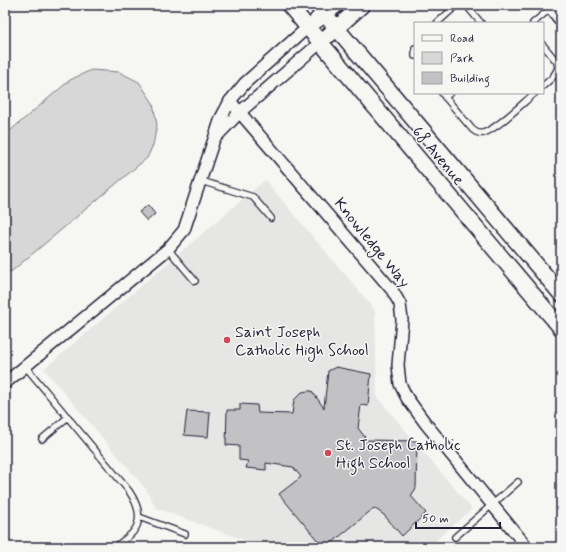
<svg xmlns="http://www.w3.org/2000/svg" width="566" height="552" font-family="Mynerve,sans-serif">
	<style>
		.built { fill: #e6e6e4 }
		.green { fill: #d7d7d7; stroke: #7c7c89 }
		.building { fill: #c2c2c4; stroke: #22223b }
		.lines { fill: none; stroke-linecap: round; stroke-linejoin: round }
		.lane-casing { stroke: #22223b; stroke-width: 8 }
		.street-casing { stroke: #22223b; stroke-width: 14 }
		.secondary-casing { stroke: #22223b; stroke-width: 18 }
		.lane { stroke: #f6f6f2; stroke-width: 5.5 }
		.street { stroke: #f6f6f2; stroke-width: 11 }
		.secondary { stroke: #f6f6f2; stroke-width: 15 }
		.poi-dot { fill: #d1495b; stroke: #f6f6f2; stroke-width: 1.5 }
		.labels { text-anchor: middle; stroke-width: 3; stroke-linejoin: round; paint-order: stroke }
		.street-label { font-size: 16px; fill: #22223b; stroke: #f6f6f2 }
		.poi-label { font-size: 16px; fill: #22223b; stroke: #f6f6f2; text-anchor: start }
	</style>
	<rect width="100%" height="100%" fill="#f6f6f2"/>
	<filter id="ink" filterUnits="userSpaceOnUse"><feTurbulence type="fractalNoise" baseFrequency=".025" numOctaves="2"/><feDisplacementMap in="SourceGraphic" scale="8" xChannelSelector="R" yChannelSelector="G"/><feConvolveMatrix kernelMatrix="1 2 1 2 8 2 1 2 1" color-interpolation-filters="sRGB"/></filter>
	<g filter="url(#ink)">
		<path class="built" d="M265,180L375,310L377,397L472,509L428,547H263L156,508L146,489L44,369Z"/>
		<path class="green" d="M91,70L119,72L139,82L153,103L157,125L153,145L147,158L12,271L5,273V135L70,80Z"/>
		<g class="building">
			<path d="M148,205L155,214L147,221L139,212Z"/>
			<path d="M336,367L371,374L368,406L361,405L358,428L367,440L417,441L416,488L411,496L426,513L402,536L384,515L374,508L327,547H323L279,494L301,477L293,467L266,463V470L246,468L248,461L239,460V446L226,445L227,410H240V404L257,405L258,413L292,414L294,400L302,392L308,391H312L324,408L328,371Z"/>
			<path d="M187,411L210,412L208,437L184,435Z"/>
		</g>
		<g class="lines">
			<g class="lane-casing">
				<g id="lane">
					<path d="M466,5L481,23"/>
					<path d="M437,23L457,5"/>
					<path d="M533,23L551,8"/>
					<path d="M543,45L557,62L558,68L553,77L543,86"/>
					<path d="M415,48V56"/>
					<path d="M442,93L445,97L450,93"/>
					<path d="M445,97L472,129C475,132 478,134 483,133C496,130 524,102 535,93"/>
					<path d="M201,181L253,197L271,218"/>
					<path d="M168,249L195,281"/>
					<path d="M25,366L129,491C137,503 144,519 133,532C128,538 121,542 115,547"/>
					<path d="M42,439L68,417"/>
					<path d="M139,517L185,534"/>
					<path d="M455,537L518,482"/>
				</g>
			</g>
			<g class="street-casing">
				<g id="street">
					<path d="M230,101L392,290L400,304L402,320L398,365L400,384L407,398L426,424L527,547"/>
					<path d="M216,137L240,112L321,42"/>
					<path d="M5,383L168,249L184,230L221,118L230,101L245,83L308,27"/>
				</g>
			</g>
			<g class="secondary-casing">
				<g id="secondary">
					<path d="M289,5L561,328"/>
					<path d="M317,5L561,294"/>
					<path d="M551,5L561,18"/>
					<path d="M317,20L336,5"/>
					<path d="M329,35L362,5"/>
				</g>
			</g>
			<use href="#lane" class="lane"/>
			<use href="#street" class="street"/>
			<use href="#secondary" class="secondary"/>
		</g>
	</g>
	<g class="poi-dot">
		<circle cx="227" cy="340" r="4"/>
		<circle cx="328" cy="453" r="4"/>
	</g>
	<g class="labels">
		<g class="street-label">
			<text transform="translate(439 155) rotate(50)" y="6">68 Avenue</text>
			<text transform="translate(373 242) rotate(51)" y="6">Knowledge Way</text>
		</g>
		<g class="poi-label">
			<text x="235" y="337">Saint Joseph<tspan x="235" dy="18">Catholic High School</tspan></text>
			<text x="336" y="450">St. Joseph Catholic<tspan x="336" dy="18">High School</tspan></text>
		</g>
	</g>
	<rect width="566" height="552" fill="none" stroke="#f6f6f2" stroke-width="20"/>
	<rect x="10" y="10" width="546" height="532" fill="none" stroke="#22223b" stroke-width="1.5" filter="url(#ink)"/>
	<rect x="414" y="22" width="130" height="72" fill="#f6f6f2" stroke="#a1a1a9"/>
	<rect x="422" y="35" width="20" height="6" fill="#f6f6f2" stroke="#a1a1a9"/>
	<text x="450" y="42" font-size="12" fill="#22223b">Road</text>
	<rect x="422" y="52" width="20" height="12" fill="#d7d7d7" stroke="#a1a1a9"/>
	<text x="450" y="62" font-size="12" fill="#22223b">Park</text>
	<rect x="422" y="72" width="20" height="12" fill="#c2c2c4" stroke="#a1a1a9"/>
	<text x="450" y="82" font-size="12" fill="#22223b">Building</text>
	<path d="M416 522v6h84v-6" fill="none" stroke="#22223b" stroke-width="2"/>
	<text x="422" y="522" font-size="12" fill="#22223b" stroke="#f6f6f2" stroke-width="3" paint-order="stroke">50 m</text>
</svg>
